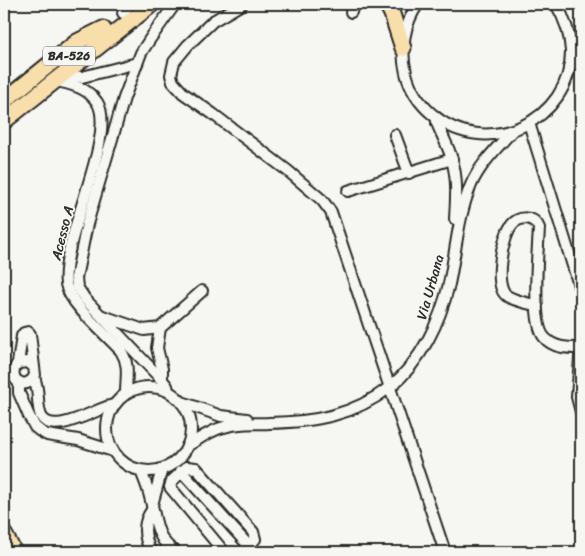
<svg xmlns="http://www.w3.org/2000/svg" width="585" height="556" font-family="Sriracha,sans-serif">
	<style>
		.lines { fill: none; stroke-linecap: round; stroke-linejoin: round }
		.minor-casing { stroke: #2b2b2b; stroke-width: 14 }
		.highway-casing { stroke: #2b2b2b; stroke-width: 19 }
		.minor { stroke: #f6f6f2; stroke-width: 10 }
		.highway { stroke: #f8deab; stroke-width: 15 }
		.labels { text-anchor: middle; stroke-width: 4; stroke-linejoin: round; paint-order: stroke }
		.shield { fill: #f6f6f2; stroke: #686867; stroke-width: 1 }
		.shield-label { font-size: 12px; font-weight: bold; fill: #2b2b2b }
		.street-label { font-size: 14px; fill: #2b2b2b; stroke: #f6f6f2 }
	</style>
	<rect width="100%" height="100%" fill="#f6f6f2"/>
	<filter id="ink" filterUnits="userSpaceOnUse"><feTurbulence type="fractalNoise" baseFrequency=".02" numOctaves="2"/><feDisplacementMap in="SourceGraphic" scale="10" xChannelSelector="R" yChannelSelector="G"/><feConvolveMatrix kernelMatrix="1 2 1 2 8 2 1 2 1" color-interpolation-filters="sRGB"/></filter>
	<g filter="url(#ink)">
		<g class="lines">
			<g class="minor-casing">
				<g id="minor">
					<path d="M242,4L213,21L188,45L174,62L171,75L173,82L183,93L213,114L288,171L322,200L331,212L445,552"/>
					<path d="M418,4C404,24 400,49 406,73C410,89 419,103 432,114C485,161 572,121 571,51C570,33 565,19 556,4"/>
					<path d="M351,12L353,4"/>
					<path d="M123,13L130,4"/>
					<path d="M569,68L581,52"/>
					<path d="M68,76L82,77L137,63"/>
					<path d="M61,82C75,85 88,89 97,102C118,134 60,241 66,284C69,304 107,335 121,351C130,365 126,377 126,393"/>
					<path d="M437,119V123C442,136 449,147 452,160C458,180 456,199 455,219"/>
					<path d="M529,123L581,292"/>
					<path d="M395,135L409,173"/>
					<path d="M348,191L452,159"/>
					<path d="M537,306C528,303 515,301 507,296C493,287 502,238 511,226C518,216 534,215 539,228C538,250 531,322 544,337C553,348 567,348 580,348"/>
					<path d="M103,316L144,330L160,328L202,291"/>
					<path d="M160,328L157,348L162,369V380"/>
					<path d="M581,345L577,397L581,412"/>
					<path d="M18,363L22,336L24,333L28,332L30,334L35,375C27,393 4,379 18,363L28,362L33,366"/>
					<path d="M34,378C40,390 36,404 41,416C52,438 98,407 114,405"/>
					<path d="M19,382V393L29,416L35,427L40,431L47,435L78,440L113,451"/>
					<circle cx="149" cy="429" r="42"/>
					<path d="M168,390L167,386L162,380L85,299L77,287L76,278L87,224L124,98L141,53L150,39L175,4"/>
					<path d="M182,402L221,416L247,419"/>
					<path d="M187,446C199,439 211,430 224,427C239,422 254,424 269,423C314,422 353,416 390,387C421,362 440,322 449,284C456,251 458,216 471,185C480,164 498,147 512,131"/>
					<path d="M141,471C144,479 148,488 150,497C156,518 155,540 176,552"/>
					<path d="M181,471L249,546"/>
					<path d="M152,505L162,469"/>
					<path d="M151,552C144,538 142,523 152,510"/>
					<path d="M224,552L170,487L172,481L187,467L196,468L253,532L255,539L243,552"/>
				</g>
			</g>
			<g class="highway-casing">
				<g id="highway">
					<path d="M387,4L392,14L403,48"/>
					<path d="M4,101L77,42L103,29"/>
					<path d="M4,121L152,4"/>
					<path d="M4,534L14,552"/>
				</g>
			</g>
			<use href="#minor" class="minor"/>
			<use href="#highway" class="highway"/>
		</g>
	</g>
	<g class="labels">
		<rect class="shield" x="43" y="46.5" width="52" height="19" rx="4"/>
		<g class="shield-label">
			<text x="69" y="60">BA-526</text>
		</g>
		<g class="street-label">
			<text transform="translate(62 233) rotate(-76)" y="5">Acesso A</text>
			<text transform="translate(430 287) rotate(-74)" y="5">Via Urbana</text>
		</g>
	</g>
	<rect width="585" height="556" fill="none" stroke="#f6f6f2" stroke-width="20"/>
	<rect x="10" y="10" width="565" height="536" fill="none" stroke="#2b2b2b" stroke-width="2" filter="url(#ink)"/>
</svg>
